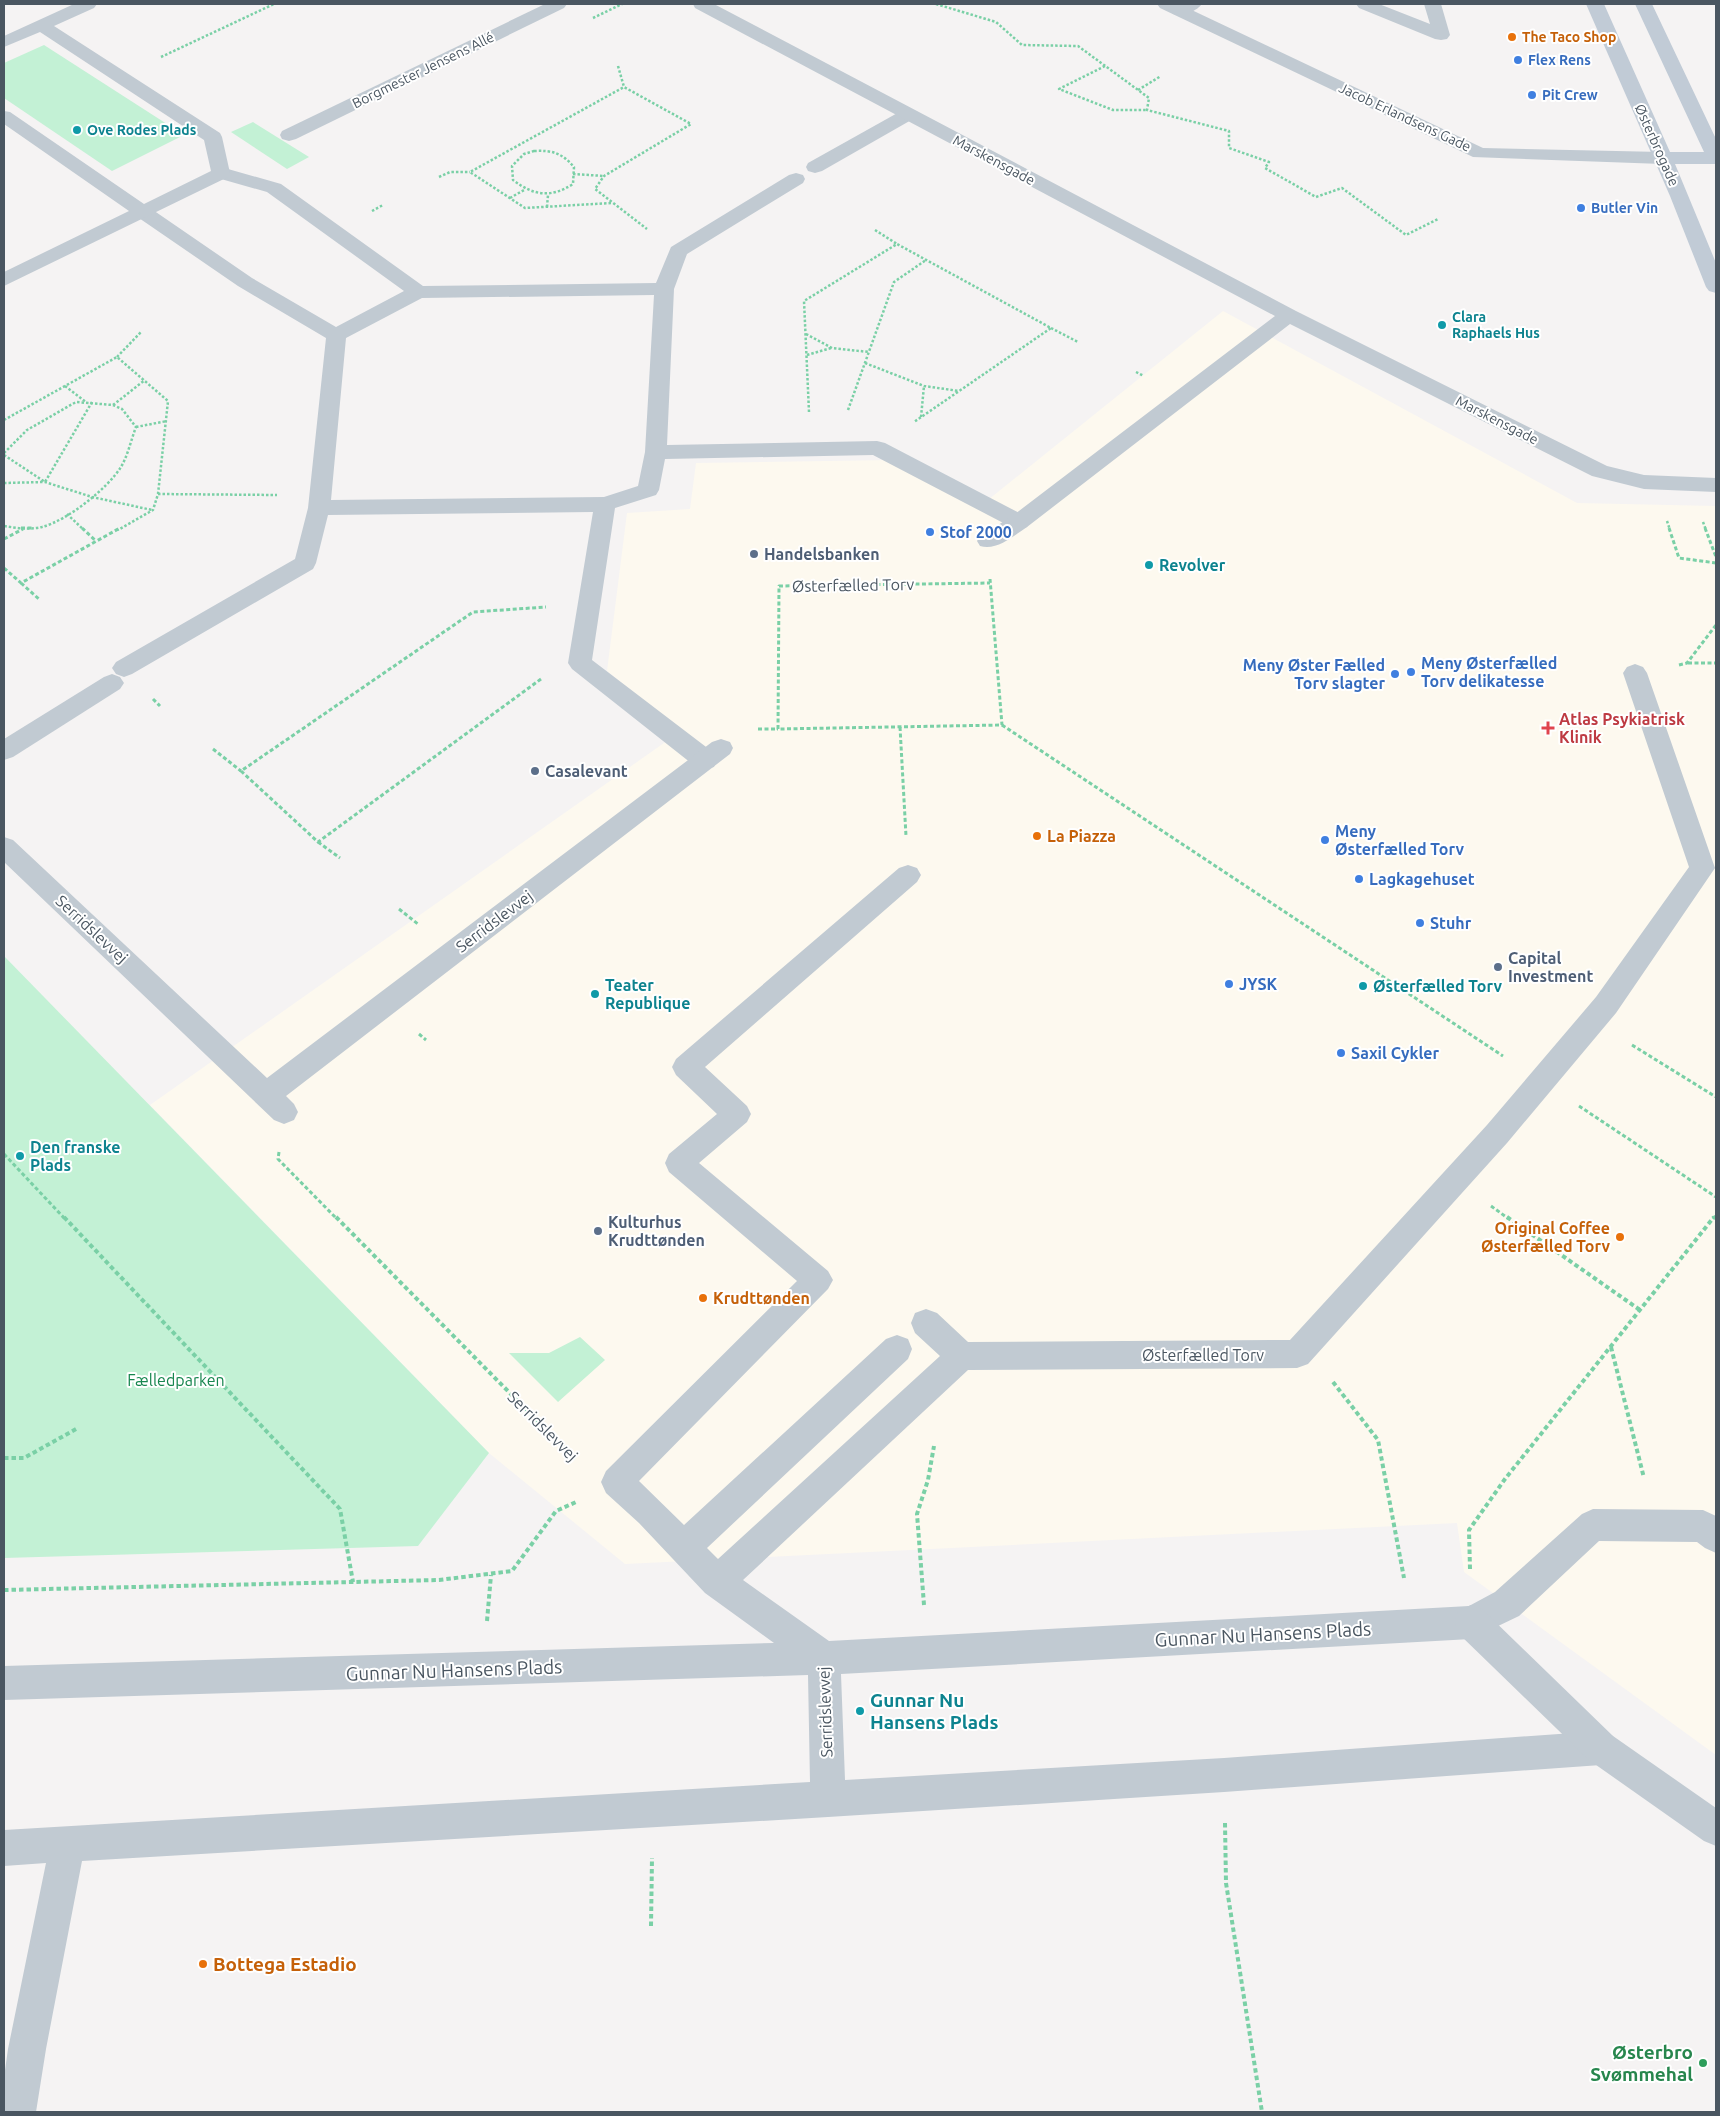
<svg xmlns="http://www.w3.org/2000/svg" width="1720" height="2116" font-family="Ubuntu,sans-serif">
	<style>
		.commercial { fill: #fdf9ef }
		.green { fill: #c3f1d5 }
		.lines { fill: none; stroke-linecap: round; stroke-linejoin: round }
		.path-far2 { stroke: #7ad0a6; stroke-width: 2.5; stroke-dasharray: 2.5 2; stroke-linecap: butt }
		.path-far1 { stroke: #7ad0a6; stroke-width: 3; stroke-dasharray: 4 2.5; stroke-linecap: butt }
		.path { stroke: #7ad0a6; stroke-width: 4; stroke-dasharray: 4.5 3; stroke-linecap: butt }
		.lane { fill: #c1cad2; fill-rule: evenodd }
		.street { fill: #c1cad2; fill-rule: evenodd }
		.secondary { fill: #c1cbd6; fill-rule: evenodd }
		.food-dot { fill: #e8710a; stroke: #fff; stroke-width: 2 }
		.shop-dot { fill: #3f7fe0; stroke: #fff; stroke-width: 2 }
		.culture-dot { fill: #0f9aa8; stroke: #fff; stroke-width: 2 }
		.service-dot { fill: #5c6f8a; stroke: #fff; stroke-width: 2 }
		.health-dot { fill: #e0444e; stroke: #fff; stroke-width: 2 }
		.leisure-dot { fill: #2e9e5b; stroke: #fff; stroke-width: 2 }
		.labels { text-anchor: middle; stroke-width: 4; stroke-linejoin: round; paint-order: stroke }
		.far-food-label { font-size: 14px; font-weight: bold; fill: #c56008; stroke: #fff; text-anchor: start }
		.far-shop-label { font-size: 14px; font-weight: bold; fill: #366cbe; stroke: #fff; text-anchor: start }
		.far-street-label { font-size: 14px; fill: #4a5661; stroke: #fff }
		.far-culture-label { font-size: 14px; font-weight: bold; fill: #0d838f; stroke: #fff; text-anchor: start }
		.shop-label { font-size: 16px; font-weight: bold; fill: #366cbe; stroke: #fff; text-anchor: start }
		.service-label { font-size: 16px; font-weight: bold; fill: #4e5e75; stroke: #fff; text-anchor: start }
		.culture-label { font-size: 16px; font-weight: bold; fill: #0d838f; stroke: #fff; text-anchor: start }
		.street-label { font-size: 16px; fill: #4a5661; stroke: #fff }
		.health-label { font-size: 16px; font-weight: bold; fill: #be3a42; stroke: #fff; text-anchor: start }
		.food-label { font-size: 16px; font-weight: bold; fill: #c56008; stroke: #fff; text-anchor: start }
		.park-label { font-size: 16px; fill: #17864f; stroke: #fff }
		.near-street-label { font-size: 19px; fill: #4a5661; stroke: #fff }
		.near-culture-label { font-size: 19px; font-weight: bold; fill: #0d838f; stroke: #fff; text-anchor: start }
		.near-food-label { font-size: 19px; font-weight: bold; fill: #c56008; stroke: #fff; text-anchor: start }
		.near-leisure-label { font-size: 19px; font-weight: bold; fill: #27864d; stroke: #fff; text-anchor: end }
	</style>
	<rect width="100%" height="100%" fill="#f5f3f3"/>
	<path class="commercial" d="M1223,311L1577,503L1716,506V1755L1464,1572L1457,1523L625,1564L489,1453L150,1105L681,731L607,671L627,513L690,509L696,463L891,460L978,508Z"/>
	<g class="green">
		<path d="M44,45L184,135L112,171L4,98V63Z"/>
		<path d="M253,122L309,157L287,169L231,132Z"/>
		<path d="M4,956L489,1453L418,1546L4,1558Z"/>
		<path d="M580,1337L605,1360L558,1402L509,1353H549Z"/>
	</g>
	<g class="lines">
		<g class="path-far2">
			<path d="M936,4L996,22L1022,45L1078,46L1149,98L1147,110L1229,131V148L1269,162L1265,168L1316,197L1342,188L1406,235L1438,219"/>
			<path d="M593,18L622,4"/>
			<path d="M161,57L274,4"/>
			<path d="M618,66L624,87"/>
			<path d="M1105,66L1059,89L1113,110H1147"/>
			<path d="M1138,90L1161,76"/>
			<path d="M534,151C552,150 562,153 574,167L573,184C551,198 534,196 513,180L512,166L524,154Z"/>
			<path d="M573,174L604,176"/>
			<path d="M439,177L450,172H470"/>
			<path d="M510,198L524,190"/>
			<path d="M611,203L525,208L470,172L624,87L691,124L604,176L595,189L647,229"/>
			<path d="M547,207L548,195"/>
			<path d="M372,211L383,205"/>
			<path d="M875,230L897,244"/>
			<path d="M1051,328L1078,342"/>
			<path d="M806,334L832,348L869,352"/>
			<path d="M807,355L831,348"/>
			<path d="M117,357L141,332"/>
			<path d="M865,363L924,386L959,391"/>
			<path d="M1136,372L1144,376"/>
			<path d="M65,386L86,402"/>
			<path d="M113,405L145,380"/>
			<path d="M848,410L894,282L926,260"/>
			<path d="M809,412L804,301L897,244L1051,328L914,422"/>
			<path d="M921,417L924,386"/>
			<path d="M4,420L117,357L168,401L158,494L153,510L118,530"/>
			<path d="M136,427L167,421"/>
			<path d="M4,453L27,430L76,402L113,405L122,409L136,427C131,440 128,455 121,467C107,489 68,520 42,527C30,530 16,528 4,526"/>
			<path d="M4,455L45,482L92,402"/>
			<path d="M4,483L45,482L92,497L152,510"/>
			<path d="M158,494L277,495"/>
			<path d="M67,514L84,530"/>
			<path d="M1667,521L1670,530"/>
			<path d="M1703,522L1706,530"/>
		</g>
		<g class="path-far1">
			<path d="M21,528H33"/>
			<path d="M82,528L96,541"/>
			<path d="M1669,528L1679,558L1716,563"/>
			<path d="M1705,528L1716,557"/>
			<path d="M4,539L23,529"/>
			<path d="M4,568L21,583L120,528"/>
			<path d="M990,579L1002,725L778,729L779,586L990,583"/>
			<path d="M21,583L40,600"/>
			<path d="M1688,663H1716"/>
			<path d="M1679,665L1687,663L1716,625"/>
			<path d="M541,679L318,842L241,771L473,612L546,607"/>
			<path d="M153,699L160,706"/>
			<path d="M1002,725L1503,1056"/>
			<path d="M900,727L906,836"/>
			<path d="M758,729H778"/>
			<path d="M213,749L241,771"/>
			<path d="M318,842L340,858"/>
			<path d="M399,909L418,924"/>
			<path d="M419,1034L426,1040"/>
			<path d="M1632,1045L1716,1097"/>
			<path d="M1579,1106L1716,1197"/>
			<path d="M279,1152L278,1159L337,1219"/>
			<path d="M4,1154L65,1219"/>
			<path d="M1491,1206L1509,1219"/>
			<path d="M1713,1219L1716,1215"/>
		</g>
		<g class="path">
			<path d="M64,1217L340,1509L353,1582"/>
			<path d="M336,1217L575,1459"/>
			<path d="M1507,1217L1640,1310"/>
			<path d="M1611,1347L1644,1478"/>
			<path d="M1333,1382L1378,1440L1404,1578"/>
			<path d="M4,1458H24L78,1428"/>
			<path d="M1470,1569L1469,1530L1505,1479L1714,1217"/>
			<path d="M4,1590L439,1580L512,1571L556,1511L576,1502"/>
			<path d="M924,1605L917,1514L928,1480L934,1446"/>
			<path d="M487,1621L491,1575"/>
			<path d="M1225,1823L1226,1883L1262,2112"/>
			<path d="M651,1926L652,1858"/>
		</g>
		<g class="lane">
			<path d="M1179,4H1202C1196,12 1182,16 1173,14L1170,10Z"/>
			<path d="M1356,4H1379L1430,24L1424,4H1441L1450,35L1447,39L1441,40L1435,39L1359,8Z"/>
			<path d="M907,110L913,111L916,115L913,119L822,171L815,173L808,171L806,167L808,163L901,111Z"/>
			<path d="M221,167L281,184L423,286L656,283L671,247L789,175L796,173L803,175L805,179L803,183L687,254L674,289L667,445L877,441L885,443L1027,517L1030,522L1027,527L1019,530L1011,527L873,455L665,459L659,490L656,495L615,508L592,660L714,753L717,760L714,767L705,769L696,767L572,669L568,663L593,512L328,515L316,563L313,569L132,674L124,677L116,674L112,668L116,662L295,559L308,508L326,338L238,286L136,216L133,212L136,208L143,206L150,208L252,278L336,327L404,291L267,192L214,177L212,173L214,169ZM654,295L645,452L638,486L604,497L331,500L346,338L422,298Z"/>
			<path d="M1635,664L1643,667L1647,673L1715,868L1616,1013L1507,1143L1308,1364L1297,1368L968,1370L743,1580L829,1641L1469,1606L1495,1592L1582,1514L1593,1509L1703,1510L1716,1516V1553L1705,1548L1697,1542L1599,1541L1519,1616L1471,1639L841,1674L845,1780L1224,1758L1601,1731L1613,1736L1618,1748L1613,1760L1601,1765L1224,1792L828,1817L82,1861L46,2049L36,2112H4V2077L8,2049L46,1863L4,1866V1830L810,1782L808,1675L4,1700V1666L774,1643L705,1593L639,1523L606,1493L601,1482L606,1471L797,1281L669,1172L665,1163L669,1154L717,1114L676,1075L672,1067L676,1059L899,868L908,865L917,868L921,875L917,882L705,1067L747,1106L751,1114L747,1122L699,1163L828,1271L833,1280L828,1289L639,1481L684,1525L886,1339L897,1335L908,1339L912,1349L908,1359L707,1548L718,1559L940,1356L915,1333L911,1323L915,1313L926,1309L937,1313L968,1342L1290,1340L1487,1125L1596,997L1689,867L1623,673L1627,667Z"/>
			<path d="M112,674L120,677L124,683L120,689L13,757L4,760V739L104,677Z"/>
		</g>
		<g class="street">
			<path d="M74,4H97L94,8L54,26L220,133L222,137L230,173L228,177L4,286V272L129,211L4,124V111L10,112L144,204L211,171L204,140L40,32L4,47V36Z"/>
			<path d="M545,4H567L564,8L296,139L289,141L282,139L280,135L282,131Z"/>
			<path d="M693,4H714L1296,311L1607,466L1644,475L1716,478V492L1644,489L1592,476L1290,324L1027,527C1013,536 997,551 980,546L977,541L980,536L1011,517L1275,316L695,8Z"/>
			<path d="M1157,4H1179L1483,148L1662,152L1669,154L1671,158L1669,162L1662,164L1473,157L1160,8Z"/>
			<path d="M721,739L730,742L733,748L730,754L286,1096L294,1104L298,1112L294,1120L284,1124L274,1120L4,862V837L13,840L267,1078L712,742Z"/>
			<path d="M1471,1605L1483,1610L1613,1736L1716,1808V1846L1704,1841L1589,1760L1459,1634L1454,1622L1459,1610Z"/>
		</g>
		<path class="secondary" d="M1586,4H1604L1670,152H1704L1635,4H1652L1716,139V164H1675L1716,263V293L1709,291L1706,287L1670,196Z"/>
	</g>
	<g class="food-dot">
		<circle cx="1512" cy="37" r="5"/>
		<circle cx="1037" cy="836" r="5"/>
		<circle cx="1620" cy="1237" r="5"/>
		<circle cx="703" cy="1298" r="5"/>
		<circle cx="203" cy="1964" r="5"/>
	</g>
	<g class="shop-dot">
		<circle cx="1518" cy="60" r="5"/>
		<circle cx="1532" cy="95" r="5"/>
		<circle cx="1581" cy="208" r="5"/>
		<circle cx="930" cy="532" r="5"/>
		<circle cx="1411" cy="672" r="5"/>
		<circle cx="1395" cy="674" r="5"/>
		<circle cx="1325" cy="840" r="5"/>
		<circle cx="1359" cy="879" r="5"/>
		<circle cx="1420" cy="923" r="5"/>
		<circle cx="1229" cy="984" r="5"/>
		<circle cx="1341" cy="1053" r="5"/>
	</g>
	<g class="culture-dot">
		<circle cx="77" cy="130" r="5"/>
		<circle cx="1442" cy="325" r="5"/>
		<circle cx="1149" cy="565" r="5"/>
		<circle cx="1363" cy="986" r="5"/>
		<circle cx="595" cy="994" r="5"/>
		<circle cx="20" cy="1156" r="5"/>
		<circle cx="860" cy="1711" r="5"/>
	</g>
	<g class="service-dot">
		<circle cx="754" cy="554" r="5"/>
		<circle cx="535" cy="771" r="5"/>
		<circle cx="1498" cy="967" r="5"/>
		<circle cx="598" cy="1231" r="5"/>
	</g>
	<path class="health-dot" d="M1545.5 720.5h5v5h5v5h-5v5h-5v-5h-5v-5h5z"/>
	<circle class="leisure-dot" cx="1703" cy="2063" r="5"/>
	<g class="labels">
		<g class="far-food-label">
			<text x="1522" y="42">The Taco Shop</text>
		</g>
		<g class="far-shop-label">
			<text x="1528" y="65">Flex Rens</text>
			<text x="1542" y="100">Pit Crew</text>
			<text x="1591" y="213">Butler Vin</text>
		</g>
		<g class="far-street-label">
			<text transform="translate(423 70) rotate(-26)" y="5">Borgmester Jensens Allé</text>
			<text transform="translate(1405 117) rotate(25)" y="5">Jacob Erlandsens Gade</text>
			<text transform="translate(1657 145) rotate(66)" y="5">Østerbrogade</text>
			<text transform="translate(994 160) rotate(28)" y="5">Marskensgade</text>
			<text transform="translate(1497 420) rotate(27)" y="5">Marskensgade</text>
		</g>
		<g class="far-culture-label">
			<text x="87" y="135">Ove Rodes Plads</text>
			<text x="1452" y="322">Clara<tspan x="1452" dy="16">Raphaels Hus</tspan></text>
		</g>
		<g class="shop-label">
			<text x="940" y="538">Stof 2000</text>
			<text x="1421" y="669">Meny Østerfælled<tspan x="1421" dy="18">Torv delikatesse</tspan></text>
			<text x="1385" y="671" text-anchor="end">Meny Øster Fælled<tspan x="1385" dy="18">Torv slagter</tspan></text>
			<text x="1335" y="837">Meny<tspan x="1335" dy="18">Østerfælled Torv</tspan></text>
			<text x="1369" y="885">Lagkagehuset</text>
			<text x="1430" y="929">Stuhr</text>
			<text x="1239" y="990">JYSK</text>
			<text x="1351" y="1059">Saxil Cykler</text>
		</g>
		<g class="service-label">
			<text x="764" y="560">Handelsbanken</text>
			<text x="545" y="777">Casalevant</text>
			<text x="1508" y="964">Capital<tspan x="1508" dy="18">Investment</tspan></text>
			<text x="608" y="1228">Kulturhus<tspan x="608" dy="18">Krudttønden</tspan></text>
		</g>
		<g class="culture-label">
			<text x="1159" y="571">Revolver</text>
			<text x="605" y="991">Teater<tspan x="605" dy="18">Republique</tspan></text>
			<text x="1373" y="992">Østerfælled Torv</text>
			<text x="30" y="1153">Den franske<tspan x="30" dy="18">Plads</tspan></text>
		</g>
		<g class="street-label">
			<text transform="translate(853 585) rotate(-1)" y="6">Østerfælled Torv</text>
			<text transform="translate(494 921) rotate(-37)" y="6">Serridslevvej</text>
			<text transform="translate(92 929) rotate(43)" y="6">Serridslevvej</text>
			<text x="1203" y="1361">Østerfælled Torv</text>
			<text transform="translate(543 1426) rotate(45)" y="6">Serridslevvej</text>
			<text transform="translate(825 1712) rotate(-92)" y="6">Serridslevvej</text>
		</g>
		<g class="health-label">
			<text x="1559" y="725">Atlas Psykiatrisk<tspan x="1559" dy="18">Klinik</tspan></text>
		</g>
		<g class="food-label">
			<text x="1047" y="842">La Piazza</text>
			<text x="1610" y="1234" text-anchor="end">Original Coffee<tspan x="1610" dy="18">Østerfælled Torv</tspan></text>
			<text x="713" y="1304">Krudttønden</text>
		</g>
		<g class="park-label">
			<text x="176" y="1386">Fælledparken</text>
		</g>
		<g class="near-street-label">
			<text transform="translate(1263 1634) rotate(-3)" y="7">Gunnar Nu Hansens Plads</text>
			<text transform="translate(454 1670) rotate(-2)" y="7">Gunnar Nu Hansens Plads</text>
		</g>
		<g class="near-culture-label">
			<text x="870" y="1707">Gunnar Nu<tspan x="870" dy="22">Hansens Plads</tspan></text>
		</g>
		<g class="near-food-label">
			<text x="213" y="1971">Bottega Estadio</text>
		</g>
		<g class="near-leisure-label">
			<text x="1693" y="2059">Østerbro<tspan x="1693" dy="22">Svømmehal</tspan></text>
		</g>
	</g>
	<rect width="1720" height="2116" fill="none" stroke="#4a5661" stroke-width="10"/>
</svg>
